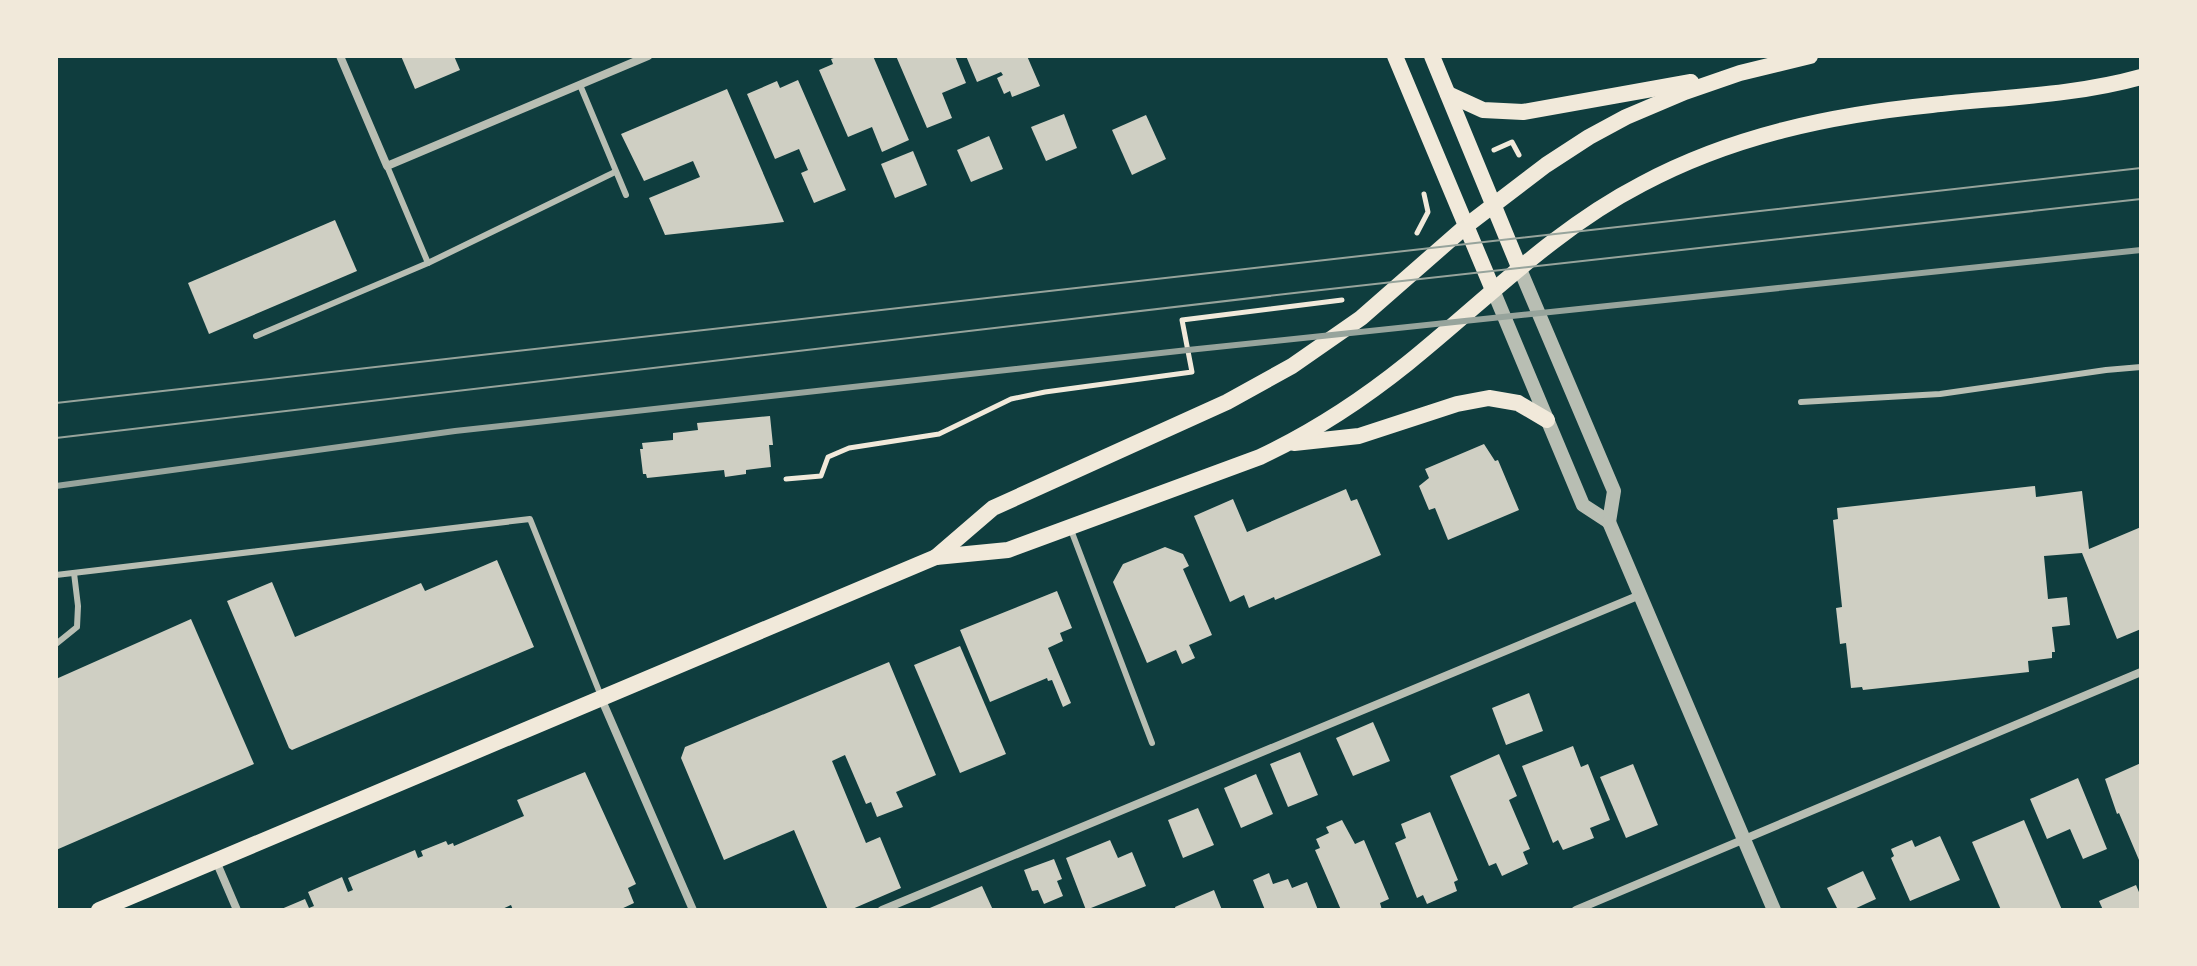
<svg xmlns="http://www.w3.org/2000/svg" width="2197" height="966" font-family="'Fira Sans',sans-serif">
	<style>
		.building { fill: #cfcfc3 }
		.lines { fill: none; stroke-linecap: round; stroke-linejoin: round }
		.path { stroke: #f1e9da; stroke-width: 5 }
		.service { stroke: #b8beb3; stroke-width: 6 }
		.minor { stroke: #b8beb3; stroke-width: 8 }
		.tertiary { stroke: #b8beb3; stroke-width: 14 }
		.secondary { stroke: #f1e9da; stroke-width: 16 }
		.tram { stroke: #97a49c; stroke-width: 2 }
		.rail { stroke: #97a49c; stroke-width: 6 }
	</style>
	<rect width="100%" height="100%" fill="#0f3d3e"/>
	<g class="building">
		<path d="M401,56H454L460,70L415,89Z"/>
		<path d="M839,56H873L909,140L882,152L872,127L848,137L819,70L833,64L831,59Z"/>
		<path d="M896,56H955L966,83L942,93L952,118L927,128Z"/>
		<path d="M966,56H1027L1040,86L1012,97L1010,91L1004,94L997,78L1003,75L1001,72L977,82Z"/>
		<path d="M798,80L846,190L814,203L801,173L808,170L799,149L775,159L747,94L777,81L780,88Z"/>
		<path d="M727,89L784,222L665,235L649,198L700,177L693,161L644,181L621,134Z"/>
		<path d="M1064,114L1077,148L1046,161L1031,127Z"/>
		<path d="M1146,115L1166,159L1132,175L1112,130Z"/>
		<path d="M989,136L1003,169L971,182L957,150Z"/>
		<path d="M913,151L927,185L895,198L881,164Z"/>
		<path d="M335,220L357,271L209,334L188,283Z"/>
		<path d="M770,416L773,445H769L771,467L746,470V474L725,477L724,470L647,478L646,474H643L640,449H643L642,443L673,440V433L698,430L697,423Z"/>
		<path d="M1484,444L1495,461L1498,460L1519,510L1448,540L1435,508L1429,510L1419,486L1429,478L1425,469Z"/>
		<path d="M2035,486L2036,497L2082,491L2089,549L2141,527V629L2117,639L2082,553L2044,556L2048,599L2067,597L2070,625L2052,627L2055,652H2052V658L2028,661L2029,672L1863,690L1862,687L1851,688L1846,643L1840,644L1836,608L1842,607L1833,520L1838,519L1837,508Z"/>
		<path d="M1346,489L1351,501L1357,499L1381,555L1275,600L1274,597L1249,608L1244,595L1230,602L1194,516L1233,499L1247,532Z"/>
		<path d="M1165,547L1183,554L1189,566L1183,569L1212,635L1189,645L1195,658L1182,664L1176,650L1147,663L1113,582L1123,564Z"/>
		<path d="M497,560L534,647L292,750L289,748L227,601L272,582L295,637L421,583L425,591Z"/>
		<path d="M1057,591L1072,628L1060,633L1063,641L1048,648L1071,703L1063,707L1052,680L1048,681L1047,678L990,702L960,630Z"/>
		<path d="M191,619L254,764L56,850V679Z"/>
		<path d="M960,646L1006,754L960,773L914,665Z"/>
		<path d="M889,662L936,775L896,792L903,807L877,817L871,802L866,804L845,755L832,761L866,843L880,837L901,888L850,910H828L794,830L724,860L681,758L685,747Z"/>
		<path d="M1529,693L1543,731L1506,745L1492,708Z"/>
		<path d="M1373,722L1390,761L1353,776L1336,738Z"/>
		<path d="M1573,746L1581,767L1588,764L1610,820L1590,828L1594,838L1563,850L1558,840L1553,843L1522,766Z"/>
		<path d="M1300,752L1318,795L1288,807L1270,764Z"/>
		<path d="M1499,754L1517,796L1509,800L1530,849L1523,852L1528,864L1502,876L1496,863L1489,866L1450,776Z"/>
		<path d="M2141,763V859L2139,860L2119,813L2117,814L2105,779Z"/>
		<path d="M1633,764L1658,825L1626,838L1600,777Z"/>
		<path d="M585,772L636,884L628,888L634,903L619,910H513L511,905L500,910H279L305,899L309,908L314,906L308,892L342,877L348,892L353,890L348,878L415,850L418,858L423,856L421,851L446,841L448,845L453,843L454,846L524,816L517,800Z"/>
		<path d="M1256,774L1273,814L1241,828L1224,788Z"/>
		<path d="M2078,778L2107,849L2083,859L2070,829L2047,839L2030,799Z"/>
		<path d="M1198,808L1214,845L1183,858L1168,820Z"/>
		<path d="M1430,812L1458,880L1454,882L1457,891L1427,904L1423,895L1417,898L1395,843L1406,838L1401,824Z"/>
		<path d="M1342,820L1355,844L1364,840L1389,899L1380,903L1382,910H1341L1315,850L1320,848L1316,839L1329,833L1326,827Z"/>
		<path d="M2024,820L2062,910H2001L1972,842Z"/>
		<path d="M1940,836L1960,880L1910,901L1891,858L1894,856L1891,849L1912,840L1915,847Z"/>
		<path d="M1110,840L1118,858L1132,852L1146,886L1086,910L1066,858Z"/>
		<path d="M1054,859L1062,879L1057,881L1063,896L1044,904L1038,890L1032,891L1024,870Z"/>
		<path d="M1863,871L1876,899L1852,910H1838L1827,888Z"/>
		<path d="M1269,873L1273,884L1288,879L1292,888L1307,882L1318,910H1265L1253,880Z"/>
		<path d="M2136,885L2141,897V910H2103L2099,901Z"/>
		<path d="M982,886L993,910H925Z"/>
		<path d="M1214,890L1222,910H1176L1175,907Z"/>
	</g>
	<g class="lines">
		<g class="path">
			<path d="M1494,150L1512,142L1519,155"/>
			<path d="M1417,233L1428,212L1424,194"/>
			<path d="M786,479L821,476L828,457L849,448L939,434L1011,399L1045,392L1192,372L1182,320L1342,300"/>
		</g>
		<g class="service">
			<path d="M580,85L626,195"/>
			<path d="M387,166L428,263"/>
			<path d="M256,336L428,263L615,172"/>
			<path d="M1801,402L1940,394L2106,370L2141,367"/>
			<path d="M1071,530L1152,743"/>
			<path d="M56,575L530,519L601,696"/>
			<path d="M56,644L77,627L78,606L74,573"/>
		</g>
		<g class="minor">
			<path d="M340,56L387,166L648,56"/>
			<path d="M601,698L693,910"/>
			<path d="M216,861L237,910"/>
			<path d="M882,910L1640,595"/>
			<path d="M1576,910L2141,672"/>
		</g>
		<g class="tertiary">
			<path d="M1519,267L1614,491L1609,522"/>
			<path d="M1493,290L1583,505L1609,522"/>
			<path d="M1609,522L1774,910"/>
		</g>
		<g class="secondary">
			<path d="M1395,56L1493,290"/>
			<path d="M1432,56L1519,267"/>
			<path d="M1448,94L1483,110L1523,112L1691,82"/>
			<path d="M1294,443L1359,436L1457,404L1489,398L1518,403L1547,420"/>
			<path d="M936,557L993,508L1227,402L1292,366L1361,318L1466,226L1546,165L1589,137L1626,117L1685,92L1740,73L1810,56"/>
			<path d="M99,910L936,557L1008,550L1260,457C1313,432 1362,400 1408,363C1485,301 1553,230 1642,184C1732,136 1831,115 1932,105C2002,97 2073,96 2141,77"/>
		</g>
		<g class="tram">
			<path d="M56,403L2141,168"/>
			<path d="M56,438L1303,292L2141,199"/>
		</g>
		<path class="rail" d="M56,486L455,431L1188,350L2141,250"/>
	</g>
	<rect width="2197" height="966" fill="none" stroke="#f1e9da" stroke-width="116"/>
</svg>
